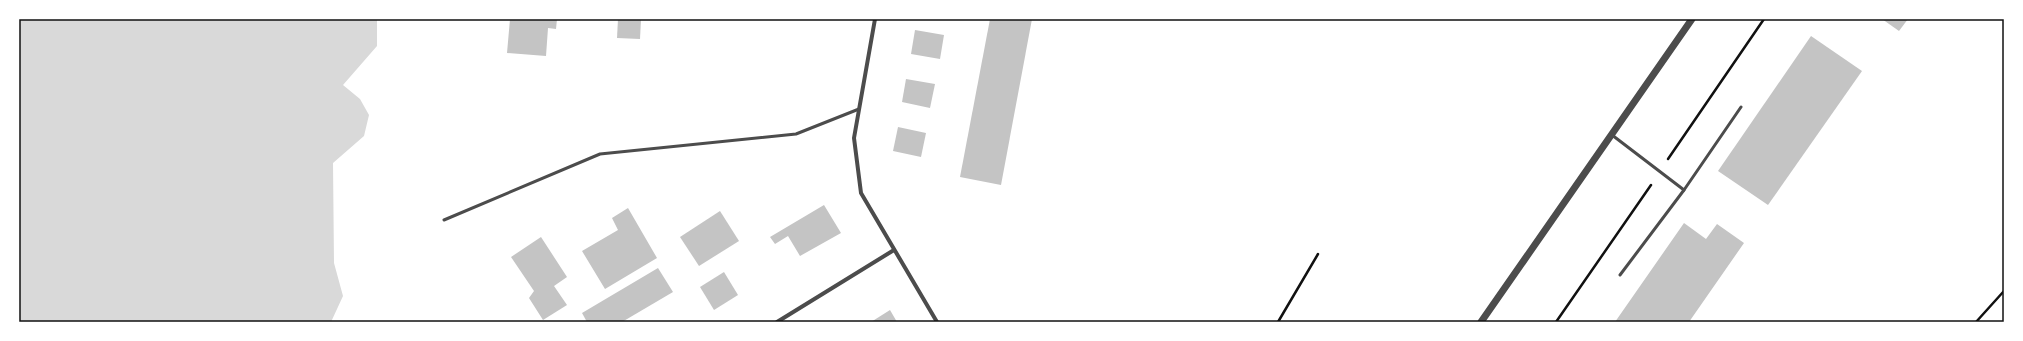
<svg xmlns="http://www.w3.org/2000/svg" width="2023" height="341" font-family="'Source Sans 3',sans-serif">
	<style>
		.water { fill: #d9d9d9 }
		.building { fill: #c4c4c4 }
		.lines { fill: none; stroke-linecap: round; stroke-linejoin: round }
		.path { stroke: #111; stroke-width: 2.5 }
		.service { stroke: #4c4c4c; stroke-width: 3 }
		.minor { stroke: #4c4c4c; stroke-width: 4 }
		.tertiary { stroke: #4c4c4c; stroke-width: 7 }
		.neatline { fill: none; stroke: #111; stroke-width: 1.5 }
	</style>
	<rect width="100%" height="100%" fill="#fff"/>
	<path class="water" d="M19,19H377V46L343,85L360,99L369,115L364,136L333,163L334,263L343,296L331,322H19Z"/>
	<g class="building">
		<path d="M510,19H557L556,29L548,28L546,56L507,53Z"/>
		<path d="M618,19H641L640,39L617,38Z"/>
		<path d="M990,19H1032L1001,185L960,177Z"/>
		<path d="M1882,19H1908L1899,31Z"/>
		<path d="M915,30L944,35L940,59L911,54Z"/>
		<path d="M1811,36L1862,71L1768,205L1718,171Z"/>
		<path d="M906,79L935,84L930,108L902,102Z"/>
		<path d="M898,127L926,133L921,157L893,151Z"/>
		<path d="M824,205L841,233L800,256L788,236L775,244L770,237Z"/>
		<path d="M628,208L657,258L605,289L582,251L618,230L612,218Z"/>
		<path d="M720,211L739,241L699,266L680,237Z"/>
		<path d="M1684,223L1706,239L1717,224L1744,243L1689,322H1615Z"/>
		<path d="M541,237L567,277L554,286L567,305L543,320L529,298L534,291L511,257Z"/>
		<path d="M658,268L673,292L622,322H587L582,313Z"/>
		<path d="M724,272L738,295L714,310L700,287Z"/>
		<path d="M890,310L897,322H871Z"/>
	</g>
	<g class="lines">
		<g class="path">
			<path d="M1668,159L1764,19"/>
			<path d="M1278,322L1318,254"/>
			<path d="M1556,322L1651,185"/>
			<path d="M1976,322L2004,291"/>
		</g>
		<g class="service">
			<path d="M1612,135L1684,190"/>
			<path d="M444,220L600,154L796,134L859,109"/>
			<path d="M1620,275L1684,190L1741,107"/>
		</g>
		<g class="minor">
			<path d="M875,19L854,138L861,193L937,322"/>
			<path d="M777,322L894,250"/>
		</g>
		<path class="tertiary" d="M1481,322L1692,19"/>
	</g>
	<rect width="2023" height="341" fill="none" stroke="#ffffff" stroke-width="40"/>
	<rect x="20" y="20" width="1983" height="301" class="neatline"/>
</svg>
